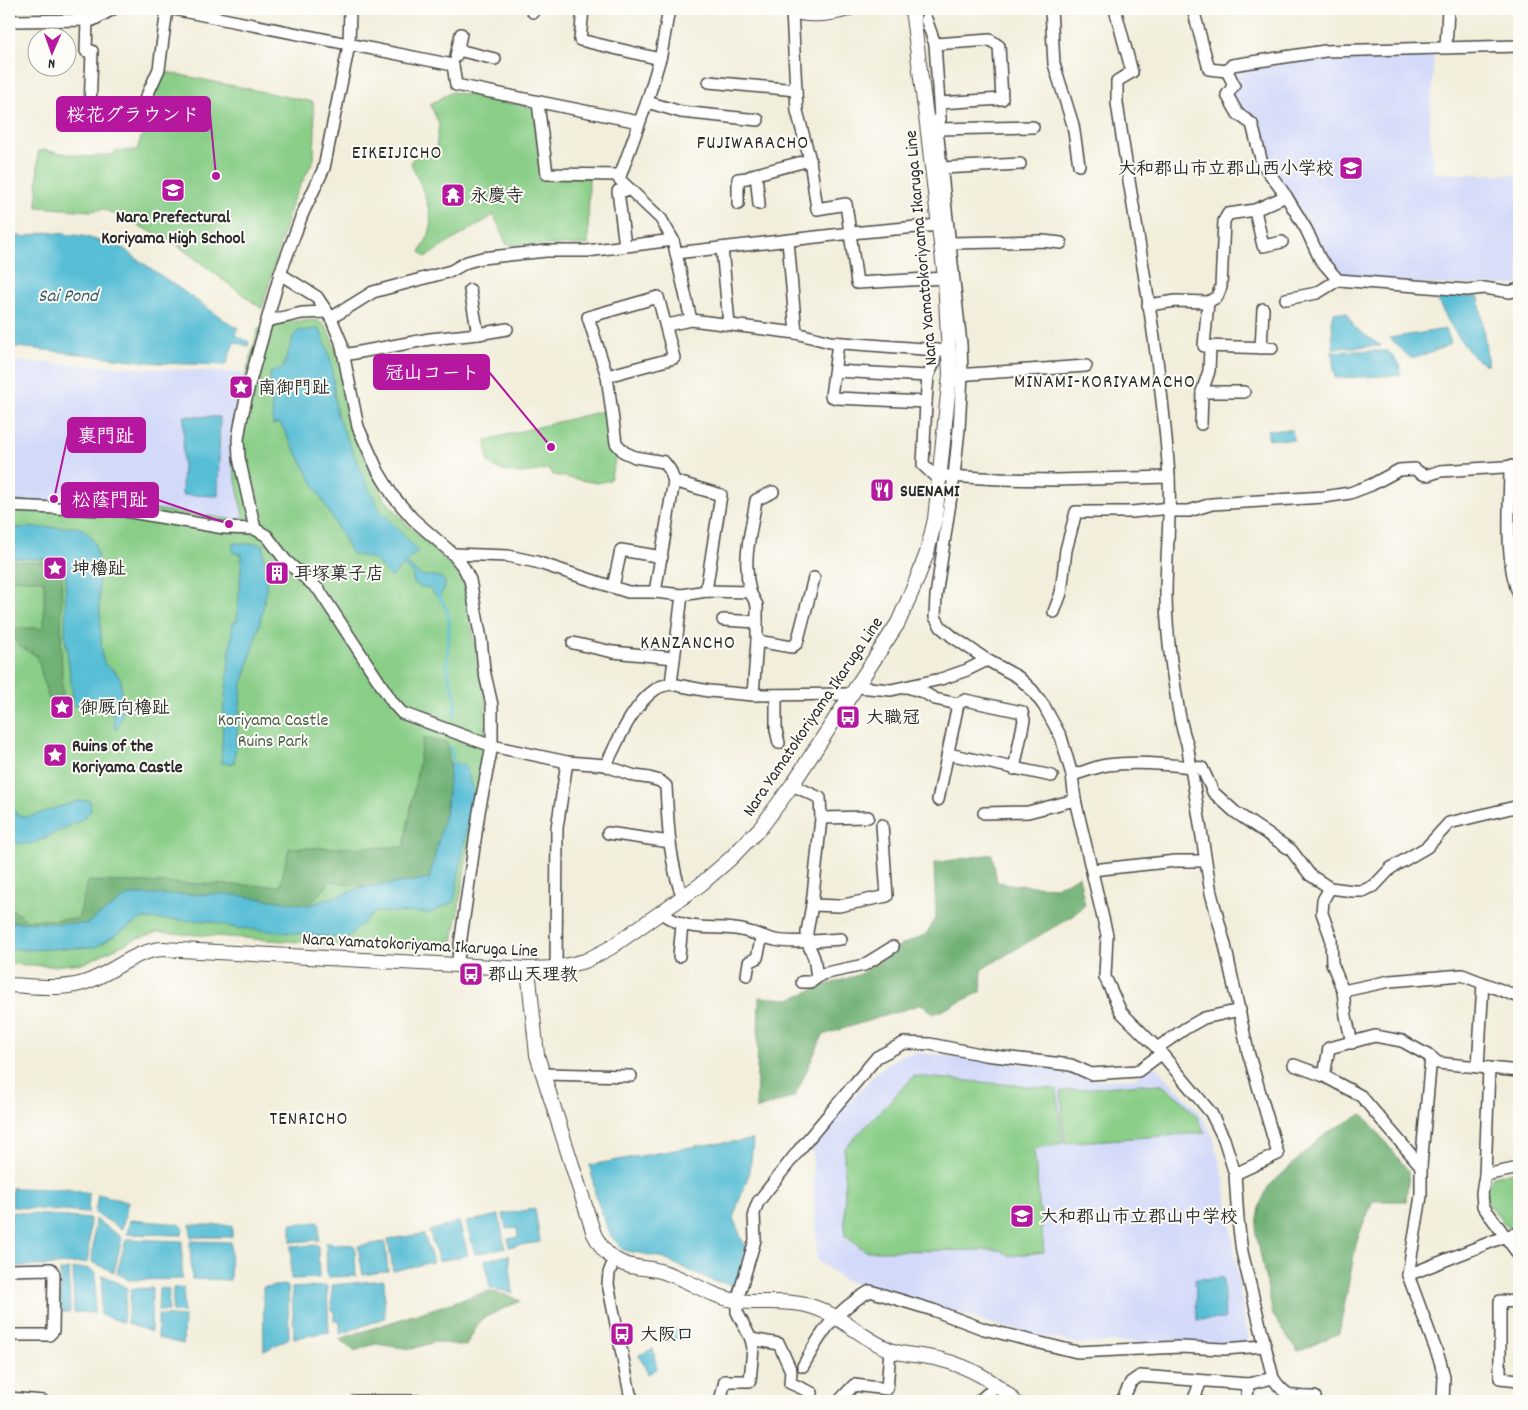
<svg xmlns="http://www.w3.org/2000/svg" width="1528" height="1410" font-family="Dekko,'Klee One',sans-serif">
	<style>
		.built { fill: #d2d9f9 }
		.green { fill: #8ace88; stroke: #5a7c5a }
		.forest { fill: #6fb174; stroke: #4d6e50 }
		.water { fill: #58bed5; stroke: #427480 }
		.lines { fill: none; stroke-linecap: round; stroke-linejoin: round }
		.stream { stroke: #58bed5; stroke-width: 3 }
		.minor-casing { stroke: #494845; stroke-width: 14 }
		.major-casing { stroke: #494845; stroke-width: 16 }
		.minor { stroke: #fff; stroke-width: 11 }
		.major { stroke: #fff; stroke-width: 14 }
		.labels { text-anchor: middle; stroke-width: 4; stroke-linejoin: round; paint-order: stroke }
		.poi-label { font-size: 18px; font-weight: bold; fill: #2b2b2b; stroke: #fdfcf7; text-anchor: start }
		.street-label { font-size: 18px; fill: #2b2b2b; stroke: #fdfcf7 }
		.park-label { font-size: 18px; fill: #485c47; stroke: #fdfcf7 }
		.neighbourhood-label { font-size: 19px; letter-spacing: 1px; fill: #2b2b2b; stroke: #fdfcf7 }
		.water-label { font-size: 19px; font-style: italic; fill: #3b5e66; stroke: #fdfcf7 }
		.leader { fill: none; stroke: #b5179e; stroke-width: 2 }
		.callout-dot { fill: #b5179e; stroke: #fdfcf7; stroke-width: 2 }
		.callout { fill: #b5179e; stroke: #b5179e; stroke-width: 2 }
		.callout-label { font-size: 19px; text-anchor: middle; font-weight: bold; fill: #fff }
	</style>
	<rect width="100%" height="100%" fill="#fdfcf7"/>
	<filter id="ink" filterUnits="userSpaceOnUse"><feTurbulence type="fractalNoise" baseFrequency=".02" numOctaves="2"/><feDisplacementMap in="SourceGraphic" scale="10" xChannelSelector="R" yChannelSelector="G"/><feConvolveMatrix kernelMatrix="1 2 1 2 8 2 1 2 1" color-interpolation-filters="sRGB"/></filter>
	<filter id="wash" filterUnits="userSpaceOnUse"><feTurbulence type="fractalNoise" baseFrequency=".0096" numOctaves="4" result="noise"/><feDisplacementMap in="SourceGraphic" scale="20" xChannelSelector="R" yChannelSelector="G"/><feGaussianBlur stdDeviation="1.12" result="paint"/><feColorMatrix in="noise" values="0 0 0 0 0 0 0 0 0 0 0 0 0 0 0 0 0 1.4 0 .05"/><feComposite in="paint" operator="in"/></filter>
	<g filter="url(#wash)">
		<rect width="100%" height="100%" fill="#f2eedb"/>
		<g class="built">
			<path d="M1353,54L1433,56V82L1429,125L1434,173L1519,175V285L1399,284L1340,274L1322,256L1265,163L1251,116L1240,111L1229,92L1230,71L1252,65Z"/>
			<path d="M9,359L25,362L240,373L245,378L232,461L244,521L124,505L9,501Z"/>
			<path d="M918,1053L1035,1065L1069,1070L1090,1080H1110L1137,1077L1154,1065L1197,1109L1213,1136L1224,1180L1248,1345L1173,1340L1079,1344L1062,1340L1002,1327L947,1309L845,1281L817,1260L812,1145L874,1075L888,1063L903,1055Z"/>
		</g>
		<g class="green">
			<path d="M161,71L313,102L315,129L314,159L292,202L262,309L173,242L103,209L91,211L37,207L38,152L42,150L89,157L114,154L115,151L137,150Z"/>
			<path d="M452,92L536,108L544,176L589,177L588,245H507L494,215L425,257L420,252C423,246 427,240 429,234C436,214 419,182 411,163L416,153L436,148L439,124L430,104Z"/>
			<path d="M317,320L327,327L341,364L349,419L384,498L407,524L452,565L464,584L480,673L486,700L485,733L479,783L452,948L354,946L158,932L135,939L84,963L53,966L9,964V501L124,505L244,521L232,461L245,378L258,329L282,322Z"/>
			<path d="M610,409L617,454L610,480L597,483L553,475L550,469C528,472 507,479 488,462L486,440Z"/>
			<path d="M914,1076L1057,1089L1062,1143L1034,1149L1044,1252L1008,1256L1001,1250L866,1251L845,1236L844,1149Z"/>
			<path d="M1139,1084L1162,1085L1183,1101L1196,1115L1205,1133L1064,1143L1061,1091Z"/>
			<path d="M1519,1171V1228L1510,1230L1485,1199L1487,1188L1493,1176Z"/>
		</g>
		<g class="forest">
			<path d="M9,561L59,563L62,565L61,646L63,703L58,706L52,705L47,694L37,656C28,650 11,645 13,632L18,628H42L44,625V583L41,580L9,579Z"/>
			<path d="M423,738L447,743C455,790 440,834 429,879L365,887L331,881L309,905L127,904L94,941L9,948V907L27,920L78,919L88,881L280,886L289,848L404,847Z"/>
			<path d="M992,854L997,882L1015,885L1056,887L1079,876L1085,905L1071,917L982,969L981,992L934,1014L922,1004L823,1035L795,1096L756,1110L759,997L790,999L823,986L861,974L898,947L926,934L936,918L934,863Z"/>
			<path d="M1363,1114L1409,1172L1406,1201H1373L1357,1240L1339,1333L1298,1352L1273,1315L1256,1233L1260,1205L1268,1187L1326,1133Z"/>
			<path d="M488,1291L511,1296L520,1301L480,1320L466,1346L435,1342L412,1349L375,1344L354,1351L339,1339Z"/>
		</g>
		<g class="water">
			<path d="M46,232L83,236L123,248L133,256L233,326L238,327L235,335L249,342L248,346L234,342L226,365L159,363L9,346V234L24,237Z"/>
			<path d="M1437,296L1479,297L1488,365C1485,364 1480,362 1477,360C1466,351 1438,308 1437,296Z"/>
			<path d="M1334,312L1347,313L1354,327L1381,346L1333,348L1332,321Z"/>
			<path d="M318,329L320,330L328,350L332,367L335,401L337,415L368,487L380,510L418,551L406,562C410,566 415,573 421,575C428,577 450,573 444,588C443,591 441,595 437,597L429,588L421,587L414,583L412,573L403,565L391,578L374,559L352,554L280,423L273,425L270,373L283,368L294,335L298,331Z"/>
			<path d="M1446,329L1451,343C1438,351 1425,355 1410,358L1390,338Z"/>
			<path d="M1346,351H1388L1400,365L1401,375L1335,378L1332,352Z"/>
			<path d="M184,416L220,417L218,496L182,495Z"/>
			<path d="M1268,430H1292L1294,440L1268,439Z"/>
			<path d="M77,527C90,531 94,540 97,553L102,656L105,665L114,670L121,679L122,716L117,729H115L113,714L106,708L74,705L65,635L66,560L9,558V528Z"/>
			<path d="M233,543L264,544L263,559H267L266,593L259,627L242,685L234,763H221L224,706L233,622L237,621L242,554L233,553Z"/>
			<path d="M450,763L465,765L474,790L454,902L430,913L375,912L347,938L236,928L209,921L142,919L96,947L28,950L9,948V922L86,924L129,895L227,894L309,905L365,887L429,879L447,806Z"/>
			<path d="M90,800L91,811L80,821L36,842C26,846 18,844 9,839V802C13,811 17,817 28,817L78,801Z"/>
			<path d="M753,1140L750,1171L733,1218L746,1249L735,1286L711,1280L660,1257L623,1250L611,1236L603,1217L595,1193L590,1165L702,1145Z"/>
			<path d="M12,1188L65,1189L89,1193L88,1213L12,1207Z"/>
			<path d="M98,1194L128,1202L122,1229L95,1213Z"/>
			<path d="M535,1209L540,1242L509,1247L508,1239L518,1237L517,1228L506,1229L503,1214Z"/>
			<path d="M11,1212L90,1219L88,1262L44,1266H12V1258L10,1257Z"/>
			<path d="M499,1215L505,1248L475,1254L466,1222Z"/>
			<path d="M95,1219L122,1238L114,1272L92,1262Z"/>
			<path d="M130,1220L170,1223L181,1225L183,1228L182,1235L127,1234Z"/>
			<path d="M319,1222V1240L291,1242V1224Z"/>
			<path d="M459,1222L468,1255L439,1261L429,1231Z"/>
			<path d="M190,1225H232V1237H191Z"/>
			<path d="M424,1234L433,1262L393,1271L388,1239Z"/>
			<path d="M126,1239L182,1241V1279L129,1280L117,1273Z"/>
			<path d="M191,1241L231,1242L230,1280L192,1279L190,1242Z"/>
			<path d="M385,1242L388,1271L363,1275L358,1246Z"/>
			<path d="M326,1243L353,1245L355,1247L356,1276L327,1277Z"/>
			<path d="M318,1245L319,1278L291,1279V1246Z"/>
			<path d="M509,1255L513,1293L490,1288L485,1260Z"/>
			<path d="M86,1268L96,1273L94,1313L74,1312L73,1269Z"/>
			<path d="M69,1269L70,1312H61L60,1271Z"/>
			<path d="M103,1275L127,1288L123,1322L100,1315Z"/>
			<path d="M1223,1278L1225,1319L1197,1320L1195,1279Z"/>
			<path d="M384,1280L385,1318L340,1334V1322L334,1321V1312L332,1311V1285Z"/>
			<path d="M285,1285L288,1286L289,1338L264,1351L263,1287Z"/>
			<path d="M327,1286L329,1332L294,1338L292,1288Z"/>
			<path d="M152,1288L151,1332L127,1323L131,1289Z"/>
			<path d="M159,1288L169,1289L168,1311H158Z"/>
			<path d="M173,1288H184L183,1313L172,1312Z"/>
			<path d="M158,1315L184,1317L183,1344L158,1338Z"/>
			<path d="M664,1328L683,1329L684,1339L667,1340L663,1330Z"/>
			<path d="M653,1349L657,1369L648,1374L639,1355Z"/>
		</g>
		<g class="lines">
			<g class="stream">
				<path d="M439,596L447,610L449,621L447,670L456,699L454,715"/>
				<path d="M450,747L454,763"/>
			</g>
		</g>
	</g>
	<g filter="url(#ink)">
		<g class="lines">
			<g class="minor-casing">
				<g id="minor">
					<path d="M173,9L453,65L456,85L639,122"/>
					<path d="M583,9L580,40L660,59"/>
					<path d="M669,9L661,55L647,102L619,179L661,219L673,240L691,320"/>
					<path d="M1051,9L1054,64L1073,125L1079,165"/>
					<path d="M1115,9L1132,72L1117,81V103C1135,228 1161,352 1169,477C1171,516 1166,555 1166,594C1166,626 1170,657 1175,688C1178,707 1180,725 1187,743L1211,893L1225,945L1248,1052L1278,1154L1235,1174"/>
					<path d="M1193,9L1209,69L1227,71"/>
					<path d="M792,11L797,111L810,160L817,209L846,204L857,283L945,278"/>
					<path d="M533,12V9"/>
					<path d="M926,19L935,44"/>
					<path d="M87,20L86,51H92L90,111L139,113L159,69L167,9"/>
					<path d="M9,21L93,20L113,9"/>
					<path d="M1519,46L1325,51L1232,65L1227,71L1234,85L1227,95L1238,114L1252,124L1262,163L1286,196L1306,229L1320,259L1338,280L1467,290L1484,288L1510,292L1519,289"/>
					<path d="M1446,47L1448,9"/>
					<path d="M458,50L495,59"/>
					<path d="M456,56L461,34"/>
					<path d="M709,82L796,90"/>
					<path d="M647,102L681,112L758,120"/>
					<path d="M538,103L547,174L620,175"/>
					<path d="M940,119L937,129L961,344L962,374L959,429L954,476L936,596L935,617L941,627L953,637L987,660"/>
					<path d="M935,121L940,119L939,103L1002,99L999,46L990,40L935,44L939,103"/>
					<path d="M937,129L1033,127"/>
					<path d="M942,168L1020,164"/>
					<path d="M756,174L759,204"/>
					<path d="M738,204V179L747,178L756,174L810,160"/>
					<path d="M1255,210L1263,246L1282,242"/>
					<path d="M788,241L796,333"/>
					<path d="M950,243L1043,241L1061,243"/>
					<path d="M625,246L618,191L630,190"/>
					<path d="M722,248L729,324"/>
					<path d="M676,253L851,233L939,225"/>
					<path d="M280,274L317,297L331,318L341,342L358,427L378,471L393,496L413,519L453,554L464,568L470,580L481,639L484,670L492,705V746L567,762L606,765C618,741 633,704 656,689C660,686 666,685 671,684L682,595"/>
					<path d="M470,290L478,334"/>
					<path d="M1286,299L1317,293L1338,280"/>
					<path d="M1208,302L1204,346L1272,348"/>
					<path d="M1148,305L1176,301L1208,302L1217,297L1221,287L1224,221L1228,214L1255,210L1286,196"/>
					<path d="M331,318L373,292L451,271L467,262L482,258L546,251H587L673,240"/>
					<path d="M267,321L302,313L327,312"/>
					<path d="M667,325L691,320L796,333L830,342L950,351"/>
					<path d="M838,343L831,396L836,398L926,402L928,376L934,363L936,350"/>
					<path d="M1261,348L1263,309"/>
					<path d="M344,355L430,339L478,334L507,329"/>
					<path d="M835,371L928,376"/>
					<path d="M956,375L1086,366"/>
					<path d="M607,376L674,358L658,297L588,317L607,376L616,443L624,452L635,457L664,462L670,470L674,481"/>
					<path d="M1202,392H1244"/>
					<path d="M926,402L923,465L940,481"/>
					<path d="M1201,424L1202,392L1209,371L1210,347"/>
					<path d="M1510,466C1510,505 1504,560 1519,595"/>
					<path d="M948,476L1000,479L1056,480L1169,477"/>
					<path d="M9,506L125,511L224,528L255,529L267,536L286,561L319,590L393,703L402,713L492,746L479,812L457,966"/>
					<path d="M1169,511H1189L1212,504L1324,497L1350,493L1371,485L1399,470L1415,469C1425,478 1429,475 1440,471L1519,466"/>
					<path d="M255,529L239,458L238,439L241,421L249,385L280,274L302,215L324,168L349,45L350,9"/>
					<path d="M453,554L508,556L536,562L628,592H655L682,595L706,591L750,592L757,605V641L753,695"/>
					<path d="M613,587L621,550L662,557"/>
					<path d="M655,592L674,481L721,495L706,591"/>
					<path d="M750,592C742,557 751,534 756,500L773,492"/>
					<path d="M1054,612L1061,593L1066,550L1076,512H1132L1170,508"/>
					<path d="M723,620L757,622"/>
					<path d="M757,641L792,647L797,643L814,578"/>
					<path d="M573,643L613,652L674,658"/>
					<path d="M671,684L709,691L753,695L852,694"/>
					<path d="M857,687L891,690L941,679L967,670L987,660L1018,677L1032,690L1044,706L1061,737L1072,775L1075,800L1107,935L1105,977L1121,1012L1157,1048L1211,1113L1224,1139L1235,1174L1238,1220L1242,1252L1273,1378C1286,1398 1293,1397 1315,1397V1401"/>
					<path d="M907,687L923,692L935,699L958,704L965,700L1022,712L1024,720L1014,769"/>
					<path d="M776,695V730L779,743"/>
					<path d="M948,754L1052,776"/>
					<path d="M606,765L609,767L635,776L649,778L660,781L666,786C668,824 669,862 683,898"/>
					<path d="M1072,775C1084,772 1095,767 1107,765C1138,761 1170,765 1202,768L1213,792L1235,812L1291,850L1310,875L1330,888L1353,891H1363L1375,885L1391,868L1427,847L1449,823L1519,806"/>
					<path d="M792,785L820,798L821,818L812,905L807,932V941L814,958L817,977"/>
					<path d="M938,800L958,704"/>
					<path d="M984,813L1028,812L1075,800"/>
					<path d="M821,818L868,817"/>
					<path d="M608,833L670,842"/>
					<path d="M1092,870L1176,861H1205"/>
					<path d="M1330,888L1323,900L1322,913L1331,938L1332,963L1343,991L1346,1016L1352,1043"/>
					<path d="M812,905L839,906L887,896L882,825"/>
					<path d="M662,913C687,933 712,925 741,930C752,932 763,937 775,940C794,944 821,940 841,939"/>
					<path d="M679,956L682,925"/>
					<path d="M556,968L557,828L567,762"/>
					<path d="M747,975L749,962L757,958L762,936"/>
					<path d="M802,982H811L822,974L864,965L893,947"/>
					<path d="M1343,991L1390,981L1462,975L1519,997"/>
					<path d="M1157,1048L1186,1028L1204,1018L1240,1010"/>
					<path d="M1431,1057L1421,1166V1196L1408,1275L1440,1361L1444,1377L1443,1401"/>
					<path d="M1294,1065L1324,1076L1361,1096L1421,1166"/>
					<path d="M1478,1067L1483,983"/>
					<path d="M1489,1068L1485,1175L1482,1193L1483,1206L1519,1255"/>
					<path d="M543,1074L631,1076"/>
					<path d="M1324,1076L1329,1048L1375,1036L1402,1041L1431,1057L1438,1063L1519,1071"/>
					<path d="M1485,1175L1519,1168"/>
					<path d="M614,1260L609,1273L608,1284L630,1394L634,1401"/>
					<path d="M9,1270L51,1269L54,1274L53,1331L49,1335H9"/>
					<path d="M1408,1275L1506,1236L1519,1233"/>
					<path d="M1519,1302L1500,1301V1378L1519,1380"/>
					<path d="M751,1339L779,1344L791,1371L790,1383L812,1393L811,1401"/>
					<path d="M803,1366C822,1331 835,1311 870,1291L933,1310L984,1329L1077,1352L1180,1347L1224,1349L1264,1346"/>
					<path d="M9,1398L43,1401"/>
					<path d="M355,1401H431"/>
					<path d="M720,1401L725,1381H750L753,1348L751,1339L737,1312V1301L755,1240L754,1213L758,1202L799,1150L877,1057L904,1043L930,1044L985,1055L1071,1065L1091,1074L1138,1071L1161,1054"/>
					<path d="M839,1401L854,1385L887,1389L890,1350"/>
					<path d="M979,1401L996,1386"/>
					<path d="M1122,1401L1131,1382L1140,1376L1248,1384L1273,1378"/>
					<path d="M1193,1401L1201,1381"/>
					<path d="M1247,1401L1248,1384"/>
				</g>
			</g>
			<g class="major-casing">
				<g id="major">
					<path d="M786,9C806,17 828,15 848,9"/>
					<path d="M528,969L537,1055L594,1234C600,1245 605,1254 616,1260C628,1268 642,1267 656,1270C684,1276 709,1297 738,1301C761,1304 786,1299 810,1306C841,1315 861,1338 890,1350C906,1356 925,1355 942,1360C967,1366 996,1381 1014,1401"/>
					<path d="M9,985C35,986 64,991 89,981C113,972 136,950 163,949L528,969L556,968L585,961L610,948L700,885L730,859L762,826L792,785L898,623L915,584L927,553L935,519L950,375L945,278L927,124L912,9"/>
				</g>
			</g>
			<use href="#minor" class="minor"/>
			<use href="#major" class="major"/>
		</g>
	</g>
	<defs>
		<g id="school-square" transform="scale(1.25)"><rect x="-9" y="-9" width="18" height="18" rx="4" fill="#b5179e" stroke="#fdfcf7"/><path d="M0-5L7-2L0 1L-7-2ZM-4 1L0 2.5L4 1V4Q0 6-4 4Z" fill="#fff"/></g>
		<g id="temple-square" transform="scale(1.25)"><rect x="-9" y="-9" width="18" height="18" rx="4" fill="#b5179e" stroke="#fdfcf7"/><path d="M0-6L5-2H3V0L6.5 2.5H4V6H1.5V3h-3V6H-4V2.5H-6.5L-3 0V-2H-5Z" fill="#fff"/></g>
		<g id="sight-square" transform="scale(1.25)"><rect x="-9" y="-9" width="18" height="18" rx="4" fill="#b5179e" stroke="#fdfcf7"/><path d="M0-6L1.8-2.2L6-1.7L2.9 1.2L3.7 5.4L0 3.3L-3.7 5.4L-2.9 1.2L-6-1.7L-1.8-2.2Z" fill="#fff"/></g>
		<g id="restaurant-square" transform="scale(1.25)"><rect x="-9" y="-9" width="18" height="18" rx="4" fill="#b5179e" stroke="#fdfcf7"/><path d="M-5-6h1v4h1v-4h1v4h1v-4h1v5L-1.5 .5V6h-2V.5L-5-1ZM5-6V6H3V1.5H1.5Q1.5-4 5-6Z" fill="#fff"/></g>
		<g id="building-square" transform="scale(1.25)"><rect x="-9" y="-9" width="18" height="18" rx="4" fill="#b5179e" stroke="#fdfcf7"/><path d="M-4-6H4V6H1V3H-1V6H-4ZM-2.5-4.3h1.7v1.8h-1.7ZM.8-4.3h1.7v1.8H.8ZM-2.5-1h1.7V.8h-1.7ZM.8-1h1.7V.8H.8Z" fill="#fff"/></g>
		<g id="bus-square" transform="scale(1.25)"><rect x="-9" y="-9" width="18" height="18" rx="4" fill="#b5179e" stroke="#fdfcf7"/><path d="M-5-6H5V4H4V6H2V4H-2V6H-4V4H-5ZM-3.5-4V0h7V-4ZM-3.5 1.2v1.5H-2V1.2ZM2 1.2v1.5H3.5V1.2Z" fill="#fff"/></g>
	</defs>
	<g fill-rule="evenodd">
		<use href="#school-square" x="1351" y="168"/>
		<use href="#school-square" x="173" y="190"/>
		<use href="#temple-square" x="453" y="195"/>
		<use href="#sight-square" x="241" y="387"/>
		<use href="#restaurant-square" x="882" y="490"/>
		<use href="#sight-square" x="55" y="568"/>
		<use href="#building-square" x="277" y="573"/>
		<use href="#sight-square" x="62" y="707"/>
		<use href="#bus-square" x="848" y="717"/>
		<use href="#sight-square" x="55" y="755"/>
		<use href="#bus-square" x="471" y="974"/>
		<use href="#school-square" x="1022" y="1216"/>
		<use href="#bus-square" x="622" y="1334"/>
	</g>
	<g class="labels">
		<g class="poi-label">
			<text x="1334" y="174" text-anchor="end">大和郡山市立郡山西小学校</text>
			<text x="470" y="201">永慶寺</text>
			<text x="173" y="222" text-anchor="middle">Nara Prefectural<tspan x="173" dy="21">Koriyama High School</tspan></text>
			<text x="258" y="393">南御門趾</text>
			<text x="900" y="496">SUENAMI</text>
			<text x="72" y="574">坤櫓趾</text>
			<text x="294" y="579">耳塚菓子店</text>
			<text x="80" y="713">御厩向櫓趾</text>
			<text x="866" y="723">大職冠</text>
			<text x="72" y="751">Ruins of the<tspan x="72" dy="21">Koriyama Castle</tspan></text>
			<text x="488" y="980">郡山天理教</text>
			<text x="1040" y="1222">大和郡山市立郡山中学校</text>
			<text x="640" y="1340">大阪口</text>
		</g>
		<g class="street-label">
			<text transform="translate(920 248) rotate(-95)" y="6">Nara Yamatokoriyama Ikaruga Line</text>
			<text transform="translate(812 716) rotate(-56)" y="6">Nara Yamatokoriyama Ikaruga Line</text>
			<text transform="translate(420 944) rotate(3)" y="6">Nara Yamatokoriyama Ikaruga Line</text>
		</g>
		<g class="park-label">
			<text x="273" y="725">Koriyama Castle<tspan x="273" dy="21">Ruins Park</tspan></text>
		</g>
		<g class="neighbourhood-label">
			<text x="753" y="148">FUJIWARACHO</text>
			<text x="397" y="158">EIKEIJICHO</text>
			<text x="1105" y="387">MINAMI-KORIYAMACHO</text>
			<text x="688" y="648">KANZANCHO</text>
			<text x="309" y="1124">TENRICHO</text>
		</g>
		<g class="water-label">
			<text x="68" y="301">Sai Pond</text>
		</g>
	</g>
	<path class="leader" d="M216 176L210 114M551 447L489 372M54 499L68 435M229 524L158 500"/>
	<g class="callout-dot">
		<circle cx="216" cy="176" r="5"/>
		<circle cx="551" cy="447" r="5"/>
		<circle cx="54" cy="499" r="5"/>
		<circle cx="229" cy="524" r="5"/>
	</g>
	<g class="callout">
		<rect x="57" y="97" width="153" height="34" rx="5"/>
		<rect x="374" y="355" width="115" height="34" rx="5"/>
		<rect x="68" y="418" width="77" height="34" rx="5"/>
		<rect x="62" y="483" width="96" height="34" rx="5"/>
	</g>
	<g class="callout-label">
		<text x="133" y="121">桜花グラウンド</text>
		<text x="432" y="379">冠山コート</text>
		<text x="106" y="442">裏門趾</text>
		<text x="110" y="506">松蔭門趾</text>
	</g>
	<rect width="1528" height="1410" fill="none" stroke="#fdfcf7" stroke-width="30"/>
	<g transform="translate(52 52) rotate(182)"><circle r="24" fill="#fdfcf7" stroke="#a9a8a5"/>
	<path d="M0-4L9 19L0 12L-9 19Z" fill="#b5179e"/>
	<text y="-8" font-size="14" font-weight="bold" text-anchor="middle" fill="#2b2b2b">N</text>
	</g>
</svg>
